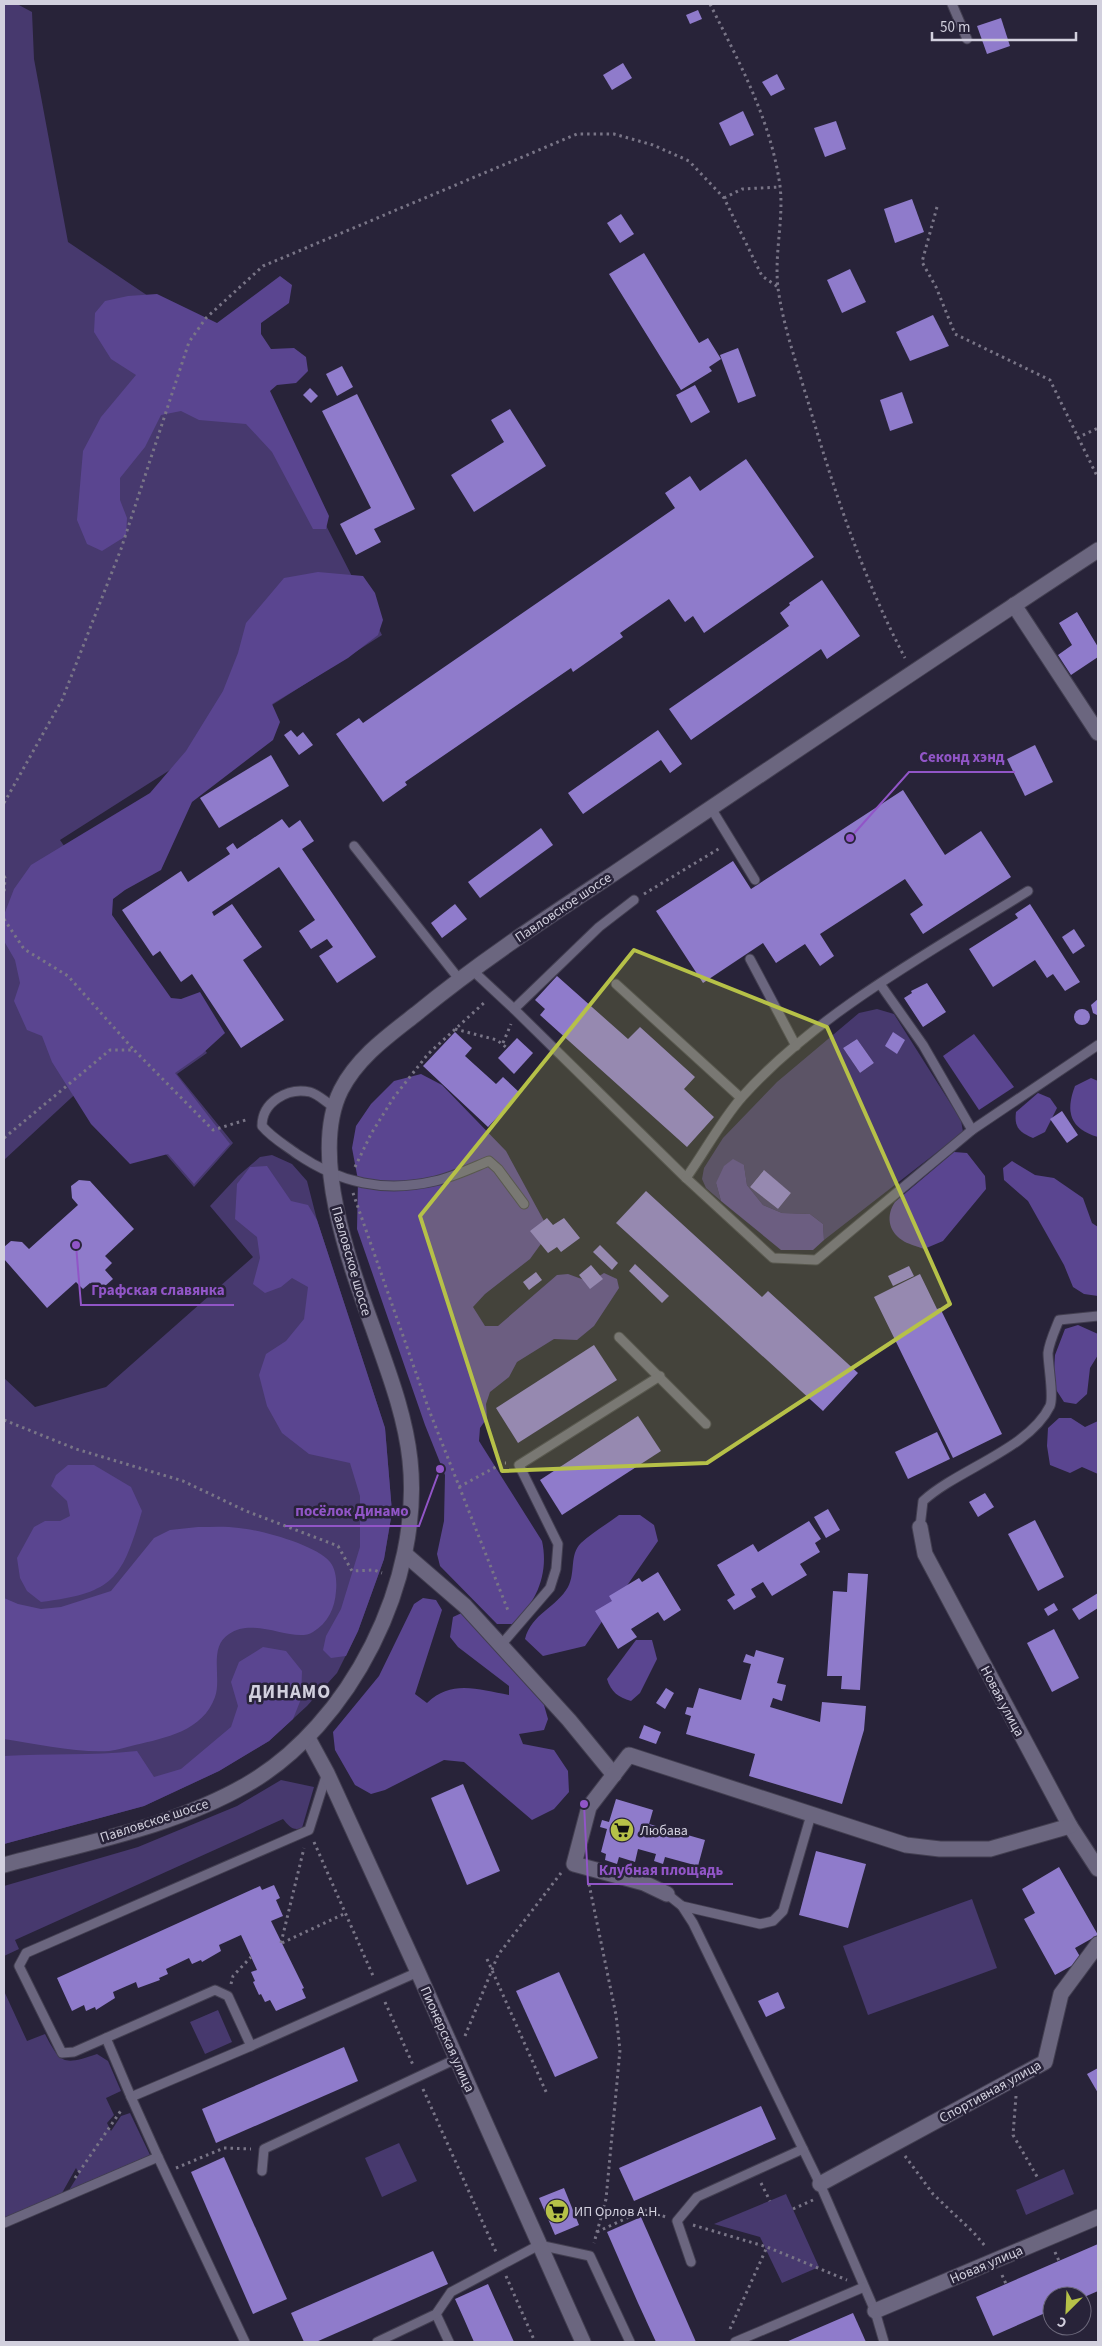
<svg xmlns="http://www.w3.org/2000/svg" width="1102" height="2346" font-family="'Source Sans 3',sans-serif">
	<style>
		.green { fill: #47396e; fill-rule: evenodd }
		.forest { fill: #5a4590 }
		.water { fill: #5e4994 }
		.building { fill: #8f7bcb }
		.lines { fill: none; stroke-linecap: round; stroke-linejoin: round }
		.lane-casing { stroke: #433f51; stroke-width: 11 }
		.street-casing { stroke: #433f51; stroke-width: 17 }
		.secondary-casing { stroke: #433f51; stroke-width: 17 }
		.path { stroke: #797587; stroke-width: 3; stroke-dasharray: 2.5 4; stroke-linecap: butt }
		.lane { stroke: #6b667f; stroke-width: 9 }
		.street { stroke: #6b667f; stroke-width: 15 }
		.secondary { stroke: #6b667f; stroke-width: 15 }
		.marked { fill: #b6c148; fill-opacity: 0.2; stroke: #b6c148; stroke-width: 4; stroke-linejoin: round }
		.labels { text-anchor: middle; stroke-width: 5; stroke-linejoin: round; paint-order: stroke }
		.street-label { font-size: 14px; fill: #d2d0de; stroke: #282339 }
		.poi-label { font-size: 14px; fill: #d2d0de; stroke: #282339; text-anchor: start }
		.district-label { font-size: 19px; font-weight: bold; letter-spacing: 1px; fill: #d2d0de; stroke: #282339 }
		.leader { fill: none; stroke: #9155c7; stroke-width: 2 }
		.callout-dot { fill: #9155c7; stroke: #282339; stroke-width: 2 }
		.callout-label { font-size: 15px; text-anchor: middle; font-weight: bold; fill: #9155c7; stroke: #282339; stroke-width: 5; stroke-linejoin: round; paint-order: stroke }
	</style>
	<rect width="100%" height="100%" fill="#282339"/>
	<g class="green">
		<path d="M4,4H17L32,12L34,59L68,242L200,331L269,414L382,635L60,840L207,1053L177,1074L233,1143L194,1187L97,1074L4,1160Z"/>
		<path d="M877,1009L894,1014L961,1120L963,1132L824,1240L823,1224L810,1214L782,1213L763,1205L747,1185L744,1165L716,1183L721,1201L706,1188L702,1179L704,1168L723,1138L777,1082L859,1013ZM857,1039L874,1063L860,1073L843,1048ZM763,1171L791,1193L778,1209L750,1187Z"/>
		<path d="M272,1155L292,1164L307,1181L317,1220L385,1428L392,1512L384,1559L358,1631L337,1673L307,1706L269,1741L219,1771L144,1806L4,1844V1378L35,1407L106,1387L253,1257L210,1206L238,1176L260,1157Z"/>
		<path d="M281,1780L314,1787L302,1828C292,1831 289,1826 283,1819L15,1940L19,1949L4,1956V1886L138,1847L237,1806Z"/>
		<path d="M972,1899L997,1968L868,2015L843,1946Z"/>
		<path d="M4,1991L27,2041L45,2034C61,2065 64,2065 97,2054L108,2061L121,2091L106,2098L114,2115L107,2123L111,2131L121,2116L130,2113L150,2155L69,2190L79,2174L76,2168L62,2193L4,2218Z"/>
		<path d="M218,2010L232,2042L205,2054L190,2022Z"/>
		<path d="M399,2143L417,2181L382,2197L365,2158Z"/>
		<path d="M1064,2169L1074,2194L1026,2215L1016,2190Z"/>
		<path d="M786,2194L819,2267L782,2283L760,2237L714,2224Z"/>
	</g>
	<g class="forest">
		<path d="M280,276L292,285L289,303L261,323V334L271,349L294,348L306,357L308,371L296,383L277,385L270,391L329,516L326,529H313L272,452L246,424L199,420L181,411L161,415L145,447L120,478V500L127,518L126,536L102,551L87,544L77,520L83,451L101,417L136,375L111,359L94,332L95,313L105,301L128,296L157,294L217,323Z"/>
		<path d="M318,572L363,576L375,593L383,620L378,635L348,658L272,704L280,722L273,740L192,802L161,870L125,890L113,899L112,915L171,998L181,999L200,992L225,1033L202,1054L175,1073L230,1144L194,1184L168,1154L130,1164L91,1124L52,1062L42,1036L27,1030L14,1001L20,983L15,960L4,941V915L14,889L31,865L150,793L186,751L223,691L238,653L246,623L284,578Z"/>
		<path d="M974,1034L1014,1087L979,1110L943,1056Z"/>
		<path d="M421,1074L442,1085L506,1151L544,1221L543,1241L530,1259L485,1294L473,1307L485,1326H498L557,1275L568,1274L590,1282L604,1273L617,1279L619,1288L594,1326L577,1340L554,1339L517,1362L509,1377L490,1392L486,1404L487,1418L480,1428L479,1441L542,1541C549,1573 537,1603 512,1624H497L440,1566L437,1554L444,1521L445,1475L425,1425L357,1229L358,1180L352,1148L356,1126L371,1104L394,1081Z"/>
		<path d="M1091,1078L1098,1081V1137C1070,1129 1065,1112 1075,1086Z"/>
		<path d="M1038,1093L1050,1098L1057,1108L1045,1132L1033,1138C1019,1132 1014,1127 1016,1112Z"/>
		<path d="M954,1152L967,1153L985,1176L986,1189L943,1241L924,1249C917,1246 907,1244 902,1240C888,1231 886,1215 895,1202Z"/>
		<path d="M733,1159L744,1165L747,1185L763,1205L782,1213L810,1214L823,1224L824,1240L813,1250H781L721,1201L716,1183L724,1166Z"/>
		<path d="M1012,1161L1035,1175L1054,1178L1083,1198L1092,1223L1098,1227V1296L1084,1294L1073,1287L1064,1265L1028,1201L1004,1180L1003,1168Z"/>
		<path d="M267,1166L291,1201L308,1205L317,1220L385,1428L392,1512L384,1559L358,1631L346,1656L331,1658L323,1650L326,1636L341,1609L360,1547V1496L350,1463L309,1454L282,1433L267,1406L259,1375L266,1354L286,1341L304,1319L308,1287L292,1278L281,1287L265,1293L253,1284L260,1258L257,1237L235,1219L237,1184L250,1167Z"/>
		<path d="M1078,1325L1098,1334V1355L1090,1368L1087,1394L1076,1404L1064,1402L1053,1385L1055,1355L1065,1329Z"/>
		<path d="M1059,1418H1071L1085,1427L1098,1421V1474L1082,1467L1070,1473L1050,1465L1047,1446L1048,1428Z"/>
		<path d="M68,1465H94L131,1487L142,1511C122,1579 114,1593 41,1602L27,1591L20,1578L17,1558L34,1527L45,1521H60L70,1516L67,1501L51,1486L56,1475Z"/>
		<path d="M619,1515H640L654,1525L658,1541L585,1646L543,1656L525,1639C531,1614 557,1607 568,1587C576,1572 569,1555 581,1543C592,1533 607,1524 619,1515Z"/>
		<path d="M423,1598L436,1600L442,1610L415,1694L427,1703C452,1679 479,1690 509,1695V1686L458,1647L450,1637L453,1617L466,1611L542,1698L548,1719L544,1730L519,1734L523,1744L554,1750L568,1771L569,1792L554,1809L532,1820L464,1762L444,1760L385,1790L371,1794L355,1785L335,1750L333,1732L379,1676L414,1604Z"/>
		<path d="M636,1640H652L657,1659L640,1693L631,1701C618,1697 611,1692 607,1679Z"/>
		<path d="M263,1647L286,1651L302,1671L301,1699L293,1719L269,1741L219,1771L144,1806L4,1844V1756C48,1753 92,1756 137,1751L154,1777L181,1769L231,1727L238,1706L231,1682L239,1662Z"/>
	</g>
	<path class="water" d="M198,1527C211,1527 226,1526 239,1528C261,1530 316,1545 330,1562C336,1569 337,1582 336,1591C335,1608 328,1623 313,1632C294,1644 255,1616 229,1634C208,1647 222,1678 215,1697C203,1731 165,1738 135,1745C126,1747 117,1750 109,1751C78,1753 35,1744 4,1739V1598L18,1604L41,1609L61,1607L111,1591L154,1538L170,1530Z"/>
	<g class="building">
		<path d="M698,10L702,19L690,24L686,15Z"/>
		<path d="M1001,18L1010,46L987,54L977,26Z"/>
		<path d="M623,63L632,78L612,90L603,75Z"/>
		<path d="M777,74L785,89L771,96L762,82Z"/>
		<path d="M743,111L754,135L730,146L719,123Z"/>
		<path d="M836,121L846,149L825,157L814,128Z"/>
		<path d="M912,199L924,232L895,243L884,209Z"/>
		<path d="M621,214L634,234L620,243L607,223Z"/>
		<path d="M644,253L699,343L708,338L721,359L709,367L712,371L681,390L609,274Z"/>
		<path d="M850,269L866,302L842,313L827,280Z"/>
		<path d="M933,315L949,346L910,361L896,332Z"/>
		<path d="M738,348L756,396L738,403L720,355Z"/>
		<path d="M342,366L353,387L337,396L326,374Z"/>
		<path d="M695,385L710,412L691,423L676,395Z"/>
		<path d="M310,388L318,396L311,403L303,395Z"/>
		<path d="M902,392L913,423L890,431L880,400Z"/>
		<path d="M357,394L415,509L374,529L381,542L356,555L340,524L371,508L322,411Z"/>
		<path d="M510,409L546,466L474,512L451,475L504,442L491,420Z"/>
		<path d="M746,459L814,557L704,633L693,616L685,622L669,599L620,633L623,637L573,672L571,668L405,782L407,785L383,802L336,734L359,718L363,723L675,508L665,493L690,476L700,491Z"/>
		<path d="M822,580L860,636L827,659L821,649L691,740L669,709L789,626L780,613L790,605L789,603Z"/>
		<path d="M1077,612L1098,647V657L1071,675L1058,655L1072,645L1059,623Z"/>
		<path d="M291,730L297,737L303,732L313,745L299,755L284,735Z"/>
		<path d="M658,730L682,764L670,773L661,760L583,814L568,793Z"/>
		<path d="M1035,745L1053,782L1025,796L1007,759Z"/>
		<path d="M271,755L289,786L219,828L200,798Z"/>
		<path d="M903,790L945,855L981,831L1011,877L923,934L910,914L923,905L905,879L820,934L834,956L820,966L805,944L776,963L763,943L703,983L656,911L733,861L751,889Z"/>
		<path d="M282,819L289,828L300,820L314,841L302,849L376,957L337,983L319,956L333,947L327,939L311,949L299,931L315,920L279,867L212,912L214,916L232,904L262,947L243,960L284,1020L241,1048L192,974L181,982L160,951L153,956L122,910L181,871L188,882L230,854L226,848L233,843L237,849Z"/>
		<path d="M541,828L553,845L480,898L468,882Z"/>
		<path d="M455,904L467,919L442,938L431,923Z"/>
		<path d="M1030,904L1080,982L1065,991L1053,974L1047,978L1035,960L993,987L969,949L1018,918L1015,914Z"/>
		<path d="M1074,929L1085,946L1073,954L1062,937Z"/>
		<path d="M557,976L628,1039L640,1027L695,1077L684,1089L714,1117L687,1147L540,1015L545,1009L535,1000Z"/>
		<path d="M927,983L946,1012L923,1027L904,998L912,993L911,991Z"/>
		<path d="M1098,999V1015H1097L1093,1013L1091,1005Z"/>
		<circle cx="1082" cy="1017" r="8"/>
		<path d="M455,1032L472,1048L465,1056L496,1084L503,1077L520,1093L488,1127L423,1066Z"/>
		<path d="M893,1032L905,1040L897,1054L885,1046Z"/>
		<path d="M517,1038L533,1053L514,1074L498,1058Z"/>
		<path d="M857,1039L874,1063L860,1073L843,1048Z"/>
		<path d="M1062,1111L1078,1135L1067,1143L1050,1119Z"/>
		<path d="M764,1170L791,1193L778,1209L750,1187Z"/>
		<path d="M79,1180L90,1181L134,1229L105,1256L112,1263L105,1270L113,1279L98,1292L90,1283L83,1289L76,1282L47,1308L4,1259V1247L11,1241L22,1242L29,1249L78,1205L72,1198L71,1186Z"/>
		<path d="M646,1191L762,1297L768,1291L858,1373L823,1411L616,1223Z"/>
		<path d="M547,1218L553,1225L564,1218L580,1238L561,1252L557,1247L548,1253L530,1231Z"/>
		<path d="M600,1245L618,1263L612,1270L593,1252Z"/>
		<path d="M635,1264L669,1296L662,1303L629,1271Z"/>
		<path d="M591,1265L603,1279L590,1289L579,1275Z"/>
		<path d="M909,1266L914,1276L893,1286L888,1276Z"/>
		<path d="M536,1272L542,1280L529,1290L523,1282Z"/>
		<path d="M920,1274L937,1309L940,1308L1002,1434L953,1458L874,1297Z"/>
		<path d="M594,1345L617,1380L518,1443L496,1408Z"/>
		<path d="M638,1416L661,1451L562,1515L540,1480Z"/>
		<path d="M937,1432L950,1459L908,1479L895,1452Z"/>
		<path d="M985,1493L994,1507L978,1517L969,1502Z"/>
		<path d="M828,1509L840,1530L826,1538L814,1517Z"/>
		<path d="M1035,1520L1064,1577L1038,1591L1008,1534Z"/>
		<path d="M809,1521L821,1539L815,1543L820,1552L800,1564L807,1575L772,1596L763,1582L751,1589L756,1597L734,1610L727,1600L735,1595L717,1565L753,1544L758,1552Z"/>
		<path d="M658,1572L681,1610L664,1621L658,1612L631,1629L637,1637L618,1649L595,1611L612,1601L609,1596L639,1578L642,1582Z"/>
		<path d="M848,1573L868,1574L860,1690L841,1689L842,1676H827L833,1591L847,1592Z"/>
		<path d="M1098,1593V1608L1079,1620L1072,1609Z"/>
		<path d="M1054,1603L1058,1610L1048,1616L1044,1609Z"/>
		<path d="M1054,1629L1079,1678L1052,1692L1027,1643Z"/>
		<path d="M756,1650L784,1658L777,1683L786,1685L782,1701L773,1698L770,1707L820,1722L822,1702L866,1706L864,1730L842,1804L749,1776L755,1754L686,1734L691,1716L685,1714L687,1707L693,1708L699,1688L741,1700L751,1664L743,1662L746,1654L754,1657Z"/>
		<path d="M666,1688L674,1693L665,1709L656,1703Z"/>
		<path d="M644,1725L661,1732L656,1744L639,1738Z"/>
		<path d="M463,1784L500,1871L467,1885L431,1798Z"/>
		<path d="M616,1799L653,1810L649,1824L705,1840L698,1866L665,1857L663,1864L654,1861L656,1854L638,1849L635,1862L619,1857L617,1864L605,1860L606,1854L601,1852L607,1829L600,1827L602,1820L609,1822Z"/>
		<path d="M816,1851L866,1864L848,1928L799,1915Z"/>
		<path d="M1059,1867L1098,1935L1075,1948L1082,1960L1055,1975L1024,1919L1035,1913L1022,1889Z"/>
		<path d="M274,1885L280,1898L276,1900L283,1916L271,1921L304,1988L302,1989L306,1998L276,2011L270,2000L265,2002L261,1994L259,1995L253,1982L255,1981L251,1972L257,1970L241,1935L219,1945L221,1951L202,1962L201,1960L192,1964L189,1958L166,1969L168,1974L159,1978L160,1980L138,1988L136,1982L113,1992L115,1998L96,2010L95,2007L86,2011L84,2005L72,2011L57,1978L260,1886L262,1890Z"/>
		<path d="M559,1972L598,2058L555,2077L516,1991Z"/>
		<path d="M778,1992L785,2008L766,2017L758,2001Z"/>
		<path d="M344,2047L358,2081L216,2143L202,2109Z"/>
		<path d="M1098,2068V2093L1087,2074Z"/>
		<path d="M761,2106L776,2139L634,2201L619,2168Z"/>
		<path d="M224,2157L287,2299L253,2314L191,2172Z"/>
		<path d="M564,2188L579,2225L555,2235L539,2198Z"/>
		<path d="M641,2217L696,2342H656L638,2303L607,2232Z"/>
		<path d="M1098,2244V2291L1082,2298L1052,2296V2310L993,2336L976,2297Z"/>
		<path d="M433,2251L448,2284L316,2342H304L291,2313Z"/>
		<path d="M488,2284L514,2342H474L464,2319L455,2299Z"/>
		<path d="M853,2313L866,2342H786Z"/>
	</g>
	<g class="lines">
		<g class="lane-casing">
			<g id="lane">
				<path d="M952,4L967,39"/>
				<path d="M711,808L755,880"/>
				<path d="M354,846L459,979"/>
				<path d="M750,959L796,1046"/>
				<path d="M471,969L514,1009L599,927L634,900"/>
				<path d="M616,984L741,1098"/>
				<path d="M880,984L923,1045L972,1130"/>
				<path d="M514,1009L686,1178L773,1258L816,1260L972,1130L1098,1045"/>
				<path d="M334,1107C327,1103 318,1094 310,1092C288,1087 262,1102 262,1126C272,1138 285,1145 297,1154C340,1183 384,1193 435,1181C453,1177 472,1168 489,1161L498,1169L524,1204"/>
				<path d="M686,1178C704,1153 721,1121 742,1097C817,1013 932,951 1028,891"/>
				<path d="M619,1337L706,1424"/>
				<path d="M920,1527L923,1501C958,1469 1029,1449 1050,1406C1054,1396 1048,1365 1048,1353C1049,1343 1055,1330 1059,1320L1098,1316"/>
				<path d="M501,1645L550,1588L556,1569L558,1544L519,1465L660,1376"/>
				<path d="M667,1894L682,1906L693,1923L820,2184L875,2311L884,2342"/>
				<path d="M682,1906L760,1924L773,1921L783,1911L811,1815"/>
				<path d="M106,2038L131,2097"/>
				<path d="M251,2046L228,1996L215,1990L74,2052L62,2053L19,1966L26,1953L309,1830L327,1773"/>
				<path d="M158,2157L245,2342"/>
				<path d="M262,2171L264,2149L456,2059"/>
				<path d="M4,2223L158,2157L131,2097L251,2046L418,1972"/>
				<path d="M691,2262L677,2221L697,2197L803,2149"/>
				<path d="M436,2314L449,2342"/>
				<path d="M377,2342L436,2314L451,2292L539,2245L590,2256L630,2342"/>
				<path d="M735,2342L864,2287"/>
			</g>
		</g>
		<g class="street-casing">
			<g id="street">
				<path d="M1014,605L1098,733"/>
				<path d="M920,1527L925,1554L1070,1826L1098,1869"/>
				<path d="M406,1555L465,1606L569,1720L614,1775"/>
				<path d="M308,1738L327,1773L418,1972L583,2342"/>
				<path d="M667,1894L644,1883L574,1864L589,1807L629,1755L906,1845L940,1849H990L1070,1826"/>
				<path d="M820,2184L1045,2062L1061,1994L1098,1944"/>
				<path d="M875,2311L1098,2217"/>
			</g>
		</g>
		<g class="secondary-casing">
			<path id="secondary" d="M4,1865C84,1843 173,1827 246,1785C351,1725 423,1580 410,1460C405,1414 388,1371 373,1328C350,1265 309,1154 341,1090C358,1057 388,1036 416,1014C479,962 548,917 616,872C776,764 936,656 1098,550"/>
		</g>
		<g class="path">
			<path d="M710,4C739,62 771,120 780,186C784,219 774,254 778,288C783,326 798,368 809,405C834,491 863,578 905,658"/>
			<path d="M724,198L742,189L780,187"/>
			<path d="M937,207L922,262L936,287L955,334L1050,380L1098,478"/>
			<path d="M1077,438L1098,428"/>
			<path d="M4,803L62,700L121,549L189,342L206,318L263,266L577,134H614L653,145L689,161L724,198L762,276L778,287"/>
			<path d="M4,876L5,878L4,894"/>
			<path d="M644,894L720,848"/>
			<path d="M4,919L24,949L68,976L134,1050"/>
			<path d="M455,1029L497,1040L507,1048"/>
			<path d="M503,1043L511,1024"/>
			<path d="M4,1138L110,1050H134L213,1130L249,1119"/>
			<path d="M355,1167L371,1134L394,1097L428,1054L486,1001"/>
			<path d="M353,1193L429,1410L509,1613"/>
			<path d="M4,1420L76,1449L183,1481L246,1511L338,1546L352,1571L374,1570L382,1573"/>
			<path d="M459,1487L503,1463H506"/>
			<path d="M314,1842L374,1978"/>
			<path d="M589,1884L616,2015L620,2050L606,2199L594,2243"/>
			<path d="M281,1943L304,1848"/>
			<path d="M282,1943L346,1913"/>
			<path d="M487,1959L547,2094"/>
			<path d="M231,1984L233,1976L251,1957"/>
			<path d="M385,2002L413,2065"/>
			<path d="M465,2036L498,1955L561,1873"/>
			<path d="M423,2089L496,2252"/>
			<path d="M1016,2096L1013,2135L1039,2180"/>
			<path d="M905,2156L933,2194L974,2233L985,2246"/>
			<path d="M176,2168L224,2148L251,2149"/>
			<path d="M75,2178L122,2109"/>
			<path d="M761,2183L770,2201"/>
			<path d="M793,2209L813,2200"/>
			<path d="M693,2225L767,2247L847,2280"/>
			<path d="M597,2232L644,2210L666,2217"/>
			<path d="M1055,2252L1059,2261"/>
			<path d="M1002,2275L1006,2284"/>
			<path d="M506,2276L535,2342"/>
			<path d="M730,2329L767,2247"/>
		</g>
		<use href="#lane" class="lane"/>
		<use href="#street" class="street"/>
		<use href="#secondary" class="secondary"/>
	</g>
	<path class="marked" d="M634,950L827,1027L950,1304L707,1463L502,1471L420,1216Z"/>
	<defs>
		<g id="supermarket-disc" transform="scale(1.25)"><circle r="9.5" fill="#b6c148" stroke="#282339"/><path d="M-6-5.5h2.5l.6 2H6L4.5 2H-2.5L-4.4-4H-6ZM-1.5 3.2a1.3 1.3 0 1 0 .1 0ZM3 3.2a1.3 1.3 0 1 0 .1 0Z" fill="#111"/></g>
	</defs>
	<g fill-rule="evenodd">
		<use href="#supermarket-disc" x="622" y="1830"/>
		<use href="#supermarket-disc" x="557" y="2211"/>
	</g>
	<g class="labels">
		<g class="street-label">
			<text transform="translate(563 907) rotate(-34)" y="5">Павловское шоссе</text>
			<text transform="translate(352 1261) rotate(74)" y="5">Павловское шоссе</text>
			<text transform="translate(1003 1701) rotate(62)" y="5">Новая улица</text>
			<text transform="translate(154 1820) rotate(-18)" y="5">Павловское шоссе</text>
			<text transform="translate(448 2039) rotate(66)" y="5">Пионерская улица</text>
			<text transform="translate(990 2091) rotate(-29)" y="5">Спортивная улица</text>
			<text transform="translate(986 2264) rotate(-23)" y="5">Новая улица</text>
		</g>
		<g class="poi-label">
			<text x="640" y="1835">Любава</text>
			<text x="574" y="2216">ИП Орлов А.Н.</text>
		</g>
		<g class="district-label">
			<text x="290" y="1698">ДИНАМО</text>
		</g>
	</g>
	<path class="leader" d="M850 838L909 772H1015M76 1245L81 1305H234M440 1469L419 1526H285M584 1804L588 1884H733"/>
	<g class="callout-dot">
		<circle cx="850" cy="838" r="5"/>
		<circle cx="76" cy="1245" r="5"/>
		<circle cx="440" cy="1469" r="5"/>
		<circle cx="584" cy="1804" r="5"/>
	</g>
	<g class="callout-label">
		<text x="962" y="762">Секонд хэнд</text>
		<text x="158" y="1295">Графская славянка</text>
		<text x="352" y="1516">посёлок Динамо</text>
		<text x="661" y="1875">Клубная площадь</text>
	</g>
	<rect width="1102" height="2346" fill="none" stroke="#d2d0de" stroke-width="10"/>
	<g transform="translate(1067 2311) rotate(204)"><circle r="24" fill="#282339" stroke="#6c687b"/>
	<path d="M0-4L9 19L0 12L-9 19Z" fill="#b6c148"/>
	<text y="-8" font-size="14" font-weight="bold" text-anchor="middle" fill="#d2d0de">С</text>
	</g>
	<path d="M932 32v8h144v-8" fill="none" stroke="#d2d0de" stroke-width="2.5"/>
	<text x="940" y="32" font-size="15" fill="#d2d0de" stroke="#282339" stroke-width="4" paint-order="stroke">50 m</text>
</svg>
